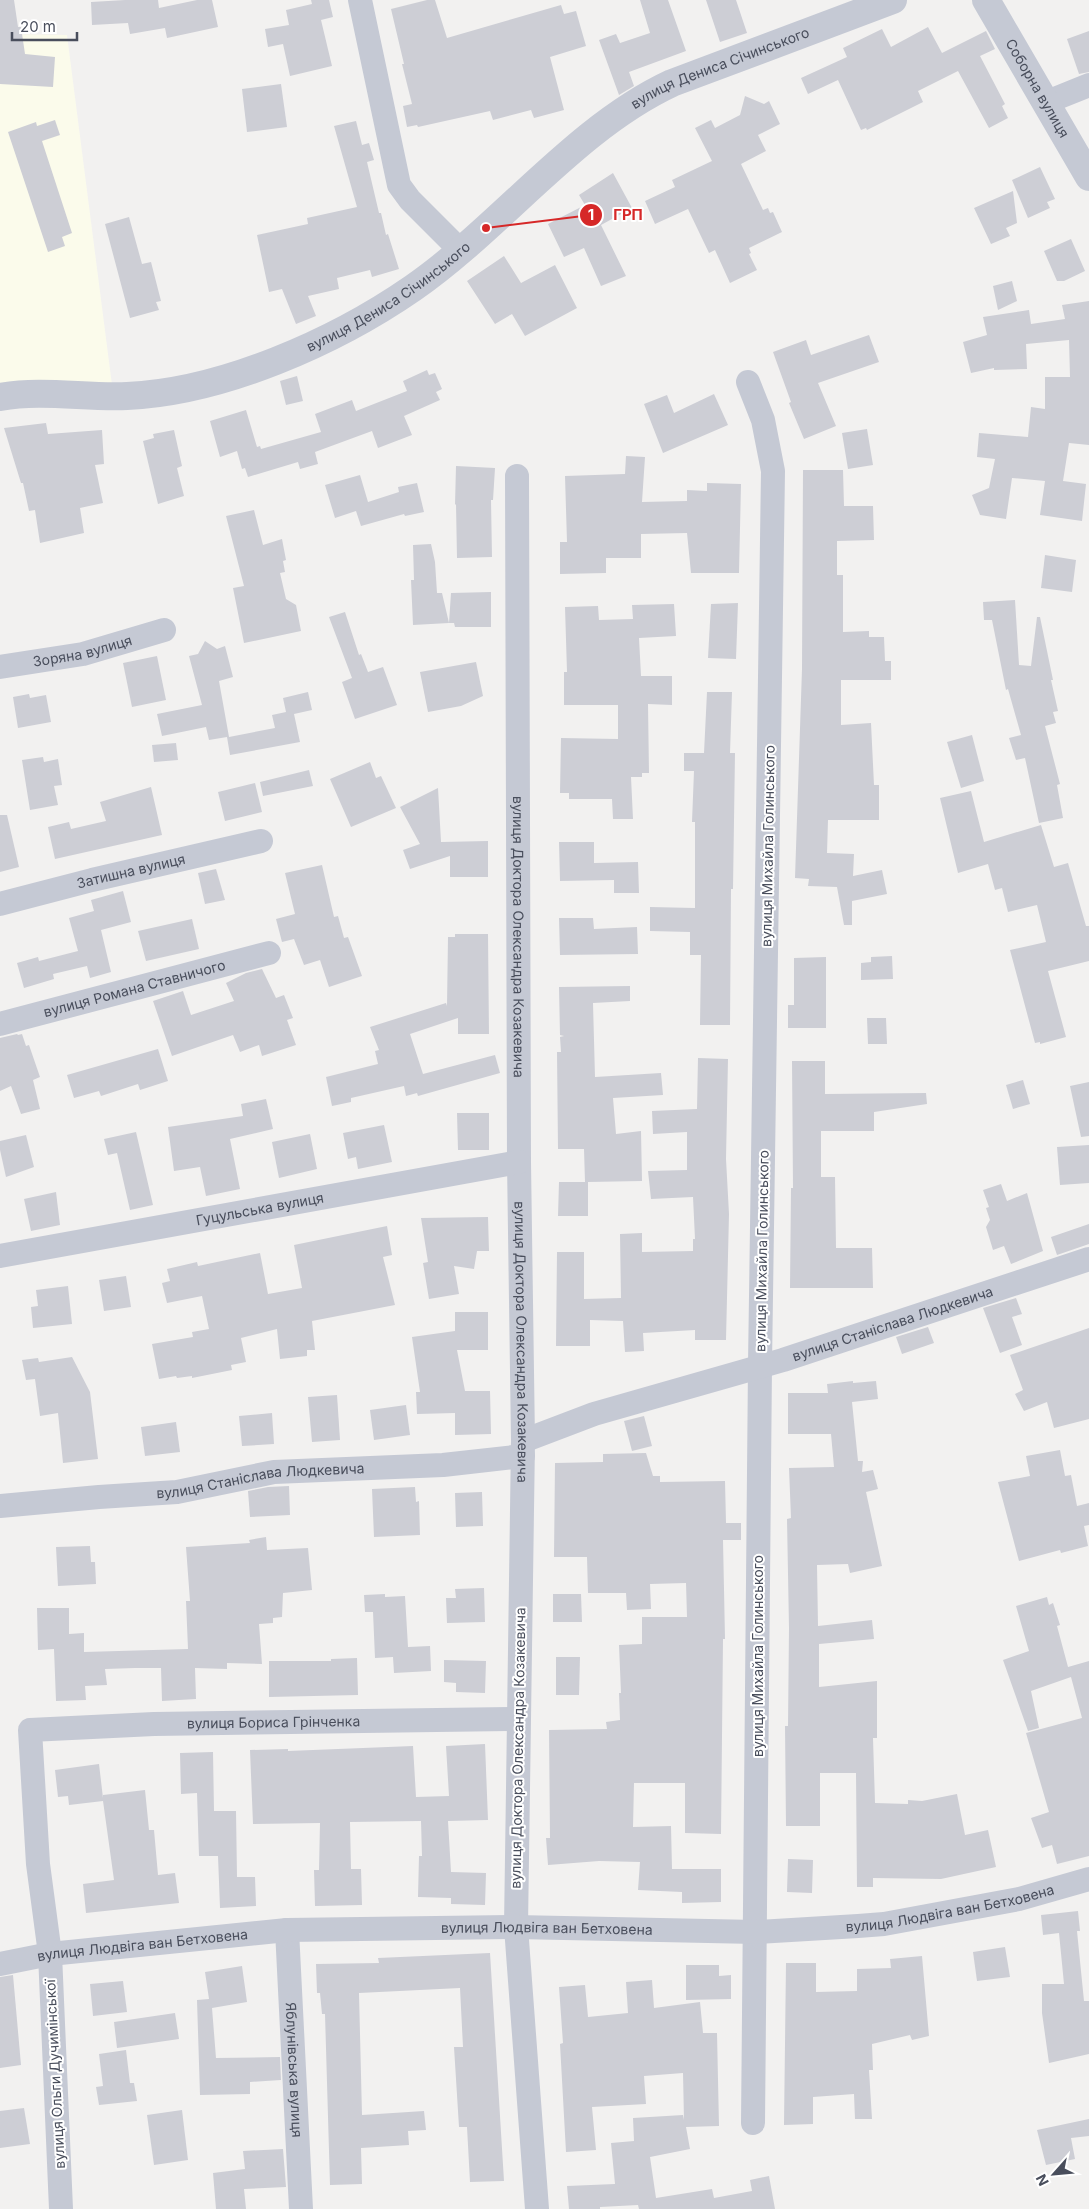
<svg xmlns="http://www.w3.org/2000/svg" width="1089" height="2209" font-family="Inter,sans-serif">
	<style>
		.commercial { fill: #fbfbeb }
		.building { fill: #cdced5 }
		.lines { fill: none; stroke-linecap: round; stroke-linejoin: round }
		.minor { stroke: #c5c9d4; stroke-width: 24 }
		.tertiary { stroke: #c5c9d4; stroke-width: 28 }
		.labels { text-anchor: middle; stroke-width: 4; stroke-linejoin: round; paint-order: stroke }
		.street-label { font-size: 14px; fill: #494e5c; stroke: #fff }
		.leader { fill: none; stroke: #d62828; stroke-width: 2 }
		.callout-dot { fill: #d62828; stroke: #fff; stroke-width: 2 }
		.mark-label { font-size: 15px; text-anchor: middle; font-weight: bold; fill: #fff }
		.callout-label { font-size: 15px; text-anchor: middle; font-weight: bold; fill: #d62828; stroke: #fff; stroke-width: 4; stroke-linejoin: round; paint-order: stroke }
	</style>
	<rect width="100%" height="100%" fill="#f2f1f0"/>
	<path class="commercial" d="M0,34L67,35L112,385L0,398Z"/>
	<g class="building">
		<path d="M0,0H14L18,27H21L25,54L55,57L53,87L0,84Z"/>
		<path d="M125,0H158L159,8L197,0H212L218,27L167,38L165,28L130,34L128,23L92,25L91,2Z"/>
		<path d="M311,0H329L333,17L321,20L332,66L290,76L283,44L268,47L265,29L289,25L286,10L312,4Z"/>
		<path d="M427,0H435L447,38L561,5L564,14L576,11L586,46L550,57L564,110L534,118L531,110L493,120L490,111L418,127L417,125L407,127L403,106L412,104L402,64H404L391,9Z"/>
		<path d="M640,0H668L686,51L629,72L634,86L619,95L599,40L616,34L620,43L650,33Z"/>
		<path d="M706,0H736L747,33L720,42Z"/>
		<path d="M928,27L942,53L986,31L995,49L980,56L1005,104L1002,106L1008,118L989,128L958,71L918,91L923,102L867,130L866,128L861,130L838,80L808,94L801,78L847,57L843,48L882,29L891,47Z"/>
		<path d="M1089,31V72L1079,74L1067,39Z"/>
		<path d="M281,84L287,127L247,132L242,89Z"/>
		<path d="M745,96L764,104L769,101L780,124L758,135L766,151L741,164L763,210L768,208L770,213L773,212L782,232L749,248L751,253L749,254L757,270L730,283L715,250L709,253L688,209L655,224L645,201L675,187L672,180L712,161L695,128L711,120L715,128L740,115Z"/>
		<path d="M55,120L60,135L42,141L72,233L62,237L65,246L48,252L8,132L36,122L37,126Z"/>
		<path d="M356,121L362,145L369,143L374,160L367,162L379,213H381L386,235L388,234L399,269L372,277L370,270L337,278L339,289L308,296L316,316L296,324L282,289L269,292L257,235L308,224L307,218L357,207L334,126Z"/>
		<path d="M1040,167L1055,199L1047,202L1050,208L1028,218L1012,180Z"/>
		<path d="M613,173L632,208L601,225L626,276L601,286L584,248L564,257L548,224L585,205L579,195Z"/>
		<path d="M1013,191L1017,223L1006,228L1010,236L991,244L974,208Z"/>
		<path d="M129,217L142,264L151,262L161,301L156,302L159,310L130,318L105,224Z"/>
		<path d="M1071,239L1085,271L1064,281H1057L1044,251Z"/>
		<path d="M504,256L521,283L555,265L577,308L525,336L512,314L495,324L467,281Z"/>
		<path d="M1012,281L1017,301L998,310L993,286Z"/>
		<path d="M1089,301V445L1069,443L1063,481L1086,484L1082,521L1040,515L1045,481L1012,478L1006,519L980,515L972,495L989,488L995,459L977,457L979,433L1028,437L1031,407L1045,409V377H1070L1069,340L1026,344L1027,369L994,370V368L971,373L963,342L987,335L983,317L1029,310L1031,324L1065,319L1062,305Z"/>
		<path d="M869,335L879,362L818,383L836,426L804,439L789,403L791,402L773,352L806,340L811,355Z"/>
		<path d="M427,370L429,375L435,373L442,389L436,392L440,400L404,416L412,435L378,448L372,431L315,452L318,464L300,469L298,462L248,477L245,468L242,469L237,451L220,457L210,421L246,410L257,447L260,446L261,449L321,432L315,414L352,400L356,411L407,391L403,381Z"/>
		<path d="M297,376L303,401L286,405L280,381Z"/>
		<path d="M714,394L728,425L663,453L644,404L667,395L674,413Z"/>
		<path d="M46,423L48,434L102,430L104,464L95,465L103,503L80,508L84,533L40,543L35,510L29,511L23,483H21L4,428Z"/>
		<path d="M867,429L873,465L848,469L842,433Z"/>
		<path d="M174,430L182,466L177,468L184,496L158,504L143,441L154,438L153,434Z"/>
		<path d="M626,456L645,457L642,502L687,501V490L707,491V483L741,484L739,573H691L687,533L641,534V558H606V573L560,574V542H567L565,476L625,474Z"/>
		<path d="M456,466L495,468L493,500H491L492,557L457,558L456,504L455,505Z"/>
		<path d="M803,470H843L844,506H873L874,540L837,541V575H843V632L869,631V637H884L885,661H891V680H841V725L871,723L874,785H879V820H828L827,853L854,854L853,876L882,870L887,894L852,901V925H844L837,887L808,886L809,879L795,878L802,669Z"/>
		<path d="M360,475L368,502L399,492L398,487L417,483L424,512L405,516L404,514L361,526L356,511L335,518L325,485Z"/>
		<path d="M254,510L263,545L282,539L286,560L283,561L285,572L280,573L286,599L296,605L301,631L244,643L233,588L244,586L226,516Z"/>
		<path d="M431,544L435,562L437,593H442L449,623L413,625L411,580H414L413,545Z"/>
		<path d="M1045,555L1076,560L1072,592L1041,588Z"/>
		<path d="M491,592V627H455L454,623H449L451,593Z"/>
		<path d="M1015,600L1019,665L1031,666L1037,617H1040L1053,680H1051L1058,711L1053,712L1056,723L1045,726L1060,784L1057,785L1063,818L1039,823L1025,758L1016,760L1009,738L1021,735L1008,689L1006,690L992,620H984L983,602Z"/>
		<path d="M738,603L736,659L708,658L711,604Z"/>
		<path d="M674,604L676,636L639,638L641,676H672V705L648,704L649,773H642V777H631L633,819H613L612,799H569V793H560L561,738L618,739V705H564V672H567L565,607L598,606L599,620L633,619L632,605Z"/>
		<path d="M345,612L359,655L361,654L368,672L383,667L397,705L355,719L342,682L352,678L329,617Z"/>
		<path d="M205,641L217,649L225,646L233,677L219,681L229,737L275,728L272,715L286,712L283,698L308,692L312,710L294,714L300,742L230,755L227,737L209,740L206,727L162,736L157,714L202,705L189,656L198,654Z"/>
		<path d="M157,656L166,700L132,707L123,663Z"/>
		<path d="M476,662L483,696L461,706L428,712L420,672Z"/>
		<path d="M707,692H732L730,753H735L733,889H731L730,1025H700L701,955H690V932L650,931V907L695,908V822H692L694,771H684V753H704Z"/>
		<path d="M29,694L30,698L46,695L51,722L18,728L13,697Z"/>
		<path d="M972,735L984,781L961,788L947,742Z"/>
		<path d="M176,743L178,760L154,762L152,745Z"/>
		<path d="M43,757L44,762L58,759L62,785L54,786L58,805L30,810L22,760Z"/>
		<path d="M370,762L376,778L381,776L396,808L351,827L330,779Z"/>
		<path d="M309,770L313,786L263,796L260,782Z"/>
		<path d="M255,783L262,812L225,821L218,792Z"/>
		<path d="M151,787L162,835L55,859L48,827L69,822L71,829L106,821L100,802Z"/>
		<path d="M438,788L441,842L488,841V877H450V856L410,869L403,850L420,844L400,807Z"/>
		<path d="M971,791L984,842L1041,825L1054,867L1068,863L1086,926H1089V961L1048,971L1066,1037L1040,1044V1042L1035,1043L1010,950L1046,942L1037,905L1008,912L1002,888L995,890L988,864L958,873L940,798Z"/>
		<path d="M0,815H7L19,867L0,872Z"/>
		<path d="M559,842H594V863L638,862L639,893H614V880L560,881Z"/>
		<path d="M322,865L334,917L338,916L344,938L348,937L362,976L329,987L320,960L304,965L294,939L282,942L276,919L295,914L285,873Z"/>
		<path d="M216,869L225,900L205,904L198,873Z"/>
		<path d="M123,891L131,922L101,930L111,972L90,978L87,966L53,974L54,979L24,988L17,963L38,957L39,961L78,951L69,918L94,911L91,900Z"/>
		<path d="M559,918H593L594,929L637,927L638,954L560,955Z"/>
		<path d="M192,919L199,949L146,961L138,931Z"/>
		<path d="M455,934H488L489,1034H458V1018L410,1034L423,1074L495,1055L500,1073L418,1096L417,1093L406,1096L404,1086L351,1098V1102L332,1106L326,1077L378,1064L375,1051L379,1050L370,1027L446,1003L447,1006L448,937H455Z"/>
		<path d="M892,956L893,979L861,980V963L871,962V957Z"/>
		<path d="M826,957V1028H788V1005H794V958Z"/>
		<path d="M262,969L276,998L284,995L293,1018L287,1020L296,1045L262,1056L259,1045L240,1052L233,1035L172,1056L153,1001L183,991L191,1015L234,1001L226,983L246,973Z"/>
		<path d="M630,986V1001L593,1003L595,1077L661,1073L663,1095L613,1098L616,1134L641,1131L642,1181L588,1182V1216H558L559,1182H585L584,1149H558L557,1052H561L560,1037L564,1036L560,1035L559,987Z"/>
		<path d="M867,1018H886L887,1044H868Z"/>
		<path d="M17,1034L18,1035L22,1034L26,1046L29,1045L40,1077L33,1080L40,1109L21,1114L11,1086L0,1091V1038Z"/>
		<path d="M158,1049L168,1081L140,1090L138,1084L101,1096L99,1091L74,1098L67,1075Z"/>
		<path d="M698,1058L728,1059L726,1159L729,1214L726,1340H695V1330L643,1333L644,1351L625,1352L623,1321L590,1320V1346H556L557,1252H584V1299L621,1298L620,1234L642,1233V1252L693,1251V1239H695L693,1197L651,1199L648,1171L687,1170V1132L653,1134L652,1111L697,1109Z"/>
		<path d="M792,1061H825V1094L926,1093L927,1104L874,1112V1131H821V1177H835L836,1248H872L873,1288H790L791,1188H793Z"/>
		<path d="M1023,1080L1030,1104L1013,1109L1006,1085Z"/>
		<path d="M1089,1082V1136L1081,1137L1070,1086Z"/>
		<path d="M266,1099L273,1129L230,1139L240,1189L206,1196L200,1167L174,1171L168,1127L243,1116L241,1104Z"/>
		<path d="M457,1113H489V1150H458Z"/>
		<path d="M384,1125L392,1162L358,1169L356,1157L348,1159L343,1133Z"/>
		<path d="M136,1132L153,1205L130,1210L117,1153L108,1155L104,1139Z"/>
		<path d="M310,1134L317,1169L279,1178L272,1142Z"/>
		<path d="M26,1135L34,1167L6,1177L0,1150V1141Z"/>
		<path d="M1089,1145V1183L1060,1185L1057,1147Z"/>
		<path d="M1001,1184L1007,1201L1027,1193L1043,1251L1011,1264L1004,1246L993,1250L986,1227L990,1220L986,1208L989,1207L983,1190Z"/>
		<path d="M56,1192L60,1225L31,1231L24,1199Z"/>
		<path d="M488,1217L489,1251H477L474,1269L454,1266L459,1294L429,1299L423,1263L428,1262L421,1218Z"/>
		<path d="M1089,1224V1244L1057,1255L1051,1237Z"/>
		<path d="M387,1226L392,1255L383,1257L395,1305L312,1321L315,1350H307V1356L280,1359L277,1329L241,1338L246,1362L231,1365L232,1370L192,1378V1376L177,1378L176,1376L159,1379L152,1344L193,1337L192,1332L209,1329L202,1296L167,1303L162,1283L170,1281L167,1269L197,1262L198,1266L260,1253L268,1294L302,1288L294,1245Z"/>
		<path d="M126,1276L131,1307L104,1311L99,1280Z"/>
		<path d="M68,1286L72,1324L33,1328L31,1307L38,1306L36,1290Z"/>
		<path d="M1016,1298L1022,1314L1012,1317L1022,1345L1000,1353L983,1308Z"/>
		<path d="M455,1312H488V1350H457L465,1391H490L491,1434L455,1435V1413L417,1414L416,1392H420L412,1337L455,1331Z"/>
		<path d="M928,1327L934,1343L902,1354L896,1337Z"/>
		<path d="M1089,1328V1419L1054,1428L1047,1402L1024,1411L1015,1394L1023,1390L1010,1355Z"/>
		<path d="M72,1357L90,1392L98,1459L63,1463L58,1413L40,1416L35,1379L26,1380L22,1360L38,1358L39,1362Z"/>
		<path d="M853,1381V1383L876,1381L878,1399L852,1402L858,1461H863L862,1472L873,1470L878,1489L866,1492L882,1566L850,1573L848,1564L817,1565L818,1626L872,1620L874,1639L819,1644V1687L877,1681V1738H873L875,1803L908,1804V1800L922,1801L957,1794L965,1835L988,1830L996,1867L941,1879L873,1878V1887H857L856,1773H820V1826H786L785,1726H788L789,1628L787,1519L791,1518L789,1468L834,1467L831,1434H788V1393H828L827,1384Z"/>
		<path d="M337,1395L340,1440L312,1442L308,1397Z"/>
		<path d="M406,1405L410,1435L374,1440L370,1410Z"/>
		<path d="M272,1413L274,1444L242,1446L239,1416Z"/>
		<path d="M644,1416L652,1446L632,1451L624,1421Z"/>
		<path d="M176,1422L180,1452L145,1456L141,1427Z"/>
		<path d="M1060,1450L1065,1476L1071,1475L1077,1506L1089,1503V1525L1084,1526L1088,1546L1061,1553L1060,1550L1019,1561L998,1482L1030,1476L1026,1456Z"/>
		<path d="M646,1453L653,1476H660V1482L725,1481L726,1523H741V1540H723L725,1639H723L721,1834L685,1833V1783H634L633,1827L671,1826L672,1869H721V1902L682,1903V1892L638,1890L640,1862L599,1861L548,1865L546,1838H550L549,1730L607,1729L606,1722L620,1720L619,1693H621L619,1645L642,1644V1617H687L686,1583L650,1584L651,1609L627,1610L626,1593H588L587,1557H554L555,1463L603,1462V1454Z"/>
		<path d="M289,1486L290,1515L250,1517L248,1491L268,1487Z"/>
		<path d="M415,1487L416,1502L419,1501L420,1535L374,1537L372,1489Z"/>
		<path d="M482,1492L483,1526L456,1527L455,1493Z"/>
		<path d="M266,1537L267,1550L308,1548L312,1590L283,1593L282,1617L273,1618V1623L259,1624L262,1664L227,1663V1669L195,1668L196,1699L162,1701L161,1668H135L105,1669L107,1685L85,1686L86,1700L56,1701L54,1649L38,1650L37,1608H69V1634L84,1633V1652L188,1649L186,1601H190L186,1547L250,1543L249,1540Z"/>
		<path d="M90,1546L91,1562H95L96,1584L58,1586L56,1547Z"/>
		<path d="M484,1588L485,1622L447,1623L446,1598H456L455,1589Z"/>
		<path d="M385,1594V1597L405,1596L408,1647L430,1646L431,1671L394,1673L393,1657L375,1658L373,1612H365L364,1595Z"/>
		<path d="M553,1594H581L582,1622H553Z"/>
		<path d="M1047,1597L1049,1605L1053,1603L1060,1625L1057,1626L1068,1667L1089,1661V1856L1057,1864L1052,1845L1042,1848L1031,1818L1049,1812L1026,1733L1082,1718L1071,1677L1031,1691L1039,1728L1028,1731L1003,1660L1029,1651L1016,1606Z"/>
		<path d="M556,1657H580L579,1695H556Z"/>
		<path d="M357,1658L358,1695L269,1697V1661H331V1659Z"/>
		<path d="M444,1660L486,1661L485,1693L456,1692V1683L444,1682Z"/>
		<path d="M485,1744L488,1820L448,1821L451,1872L486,1873L485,1905L451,1904V1898L418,1897L419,1856H422L421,1821L350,1822L351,1869H361L362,1905L315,1906L314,1870H319L320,1823L253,1824L250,1750L288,1749V1751L413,1746L416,1797L449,1796L446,1746Z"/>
		<path d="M213,1752L214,1811H236L237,1877H255L256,1906L220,1908L218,1856H199L197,1793L181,1794L180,1753Z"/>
		<path d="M99,1764L103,1798V1795L145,1790L149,1830H154L158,1875L175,1873L179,1903L86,1913L83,1884L114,1880L103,1801L69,1805L68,1796L58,1797L55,1770Z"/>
		<path d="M788,1859L813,1860L812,1893L787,1892Z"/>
		<path d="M1078,1911L1080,1931H1077L1084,2001H1089V2054L1049,2063L1042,2013V1984H1064L1059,1933L1043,1935L1041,1915Z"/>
		<path d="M1005,1947L1010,1977L977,1981L973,1952Z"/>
		<path d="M490,1953L504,2181L470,2182L467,2127H459L454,2047H463L460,1988L359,1993L362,2115L424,2111L426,2130L408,2131L409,2145L361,2148L362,2184L330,2185L325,2014H322L320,1993H317L316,1964L379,1963L378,1958Z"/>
		<path d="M922,1956L929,2036L912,2040L910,2035L872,2044L873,2070H869L872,2119H855L854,2094L813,2097V2124L784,2125L786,1963H816V1992L857,1991V1969L891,1968L890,1959Z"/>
		<path d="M686,1965H719V1976L731,1975V1999L686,2000Z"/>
		<path d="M242,1966L247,2002L212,2008L216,2058L280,2057L281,2080L250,2082V2094L200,2095L197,2000L209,1999L205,1972Z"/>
		<path d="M13,1975L21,2065L0,2068V1977Z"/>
		<path d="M652,1980L654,2008L700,2002L703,2033H717L719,2126L686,2127L690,2149L650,2157L656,2198L712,2189L714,2198L752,2191L750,2180L769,2176L775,2209H639L638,2205L600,2207V2209H569L567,2186L615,2184L611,2143L634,2141L633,2118L683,2115L684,2120L683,2073L644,2076L646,2104L592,2107L596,2150L566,2152L560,2044L563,2043L559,1987L585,1985L588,2017L628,2013L626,1982Z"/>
		<path d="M123,1981L127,2012L93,2016L90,1984Z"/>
		<path d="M175,2013L179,2039L117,2048L114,2022Z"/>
		<path d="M126,2050L130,2083H134L137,2101L99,2105L96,2087L103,2086L99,2054Z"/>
		<path d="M24,2108L30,2144L0,2148V2111Z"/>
		<path d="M182,2110L188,2160L154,2165L147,2115Z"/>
		<path d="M1089,2119V2136L1071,2138L1075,2159L1046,2165L1037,2130Z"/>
		<path d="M283,2149L286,2187L244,2189L246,2209H216L213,2173L245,2169L243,2151Z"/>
	</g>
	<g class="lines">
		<g class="minor">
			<path d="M360,0L399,185L410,200L461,251"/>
			<path d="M1047,102L1089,85"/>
			<path d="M748,382L763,420L773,471L760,1365L753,2123"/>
			<path id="s1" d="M517,476L519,1162L523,1441L516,1927L537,2209"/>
			<path id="s2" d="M0,667L83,654L164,630"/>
			<path id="s3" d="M0,904L92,880L261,841"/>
			<path id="s4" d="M0,1024L269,953"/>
			<path id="s5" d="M0,1256L519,1162"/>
			<path id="s6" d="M523,1441L594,1414L783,1360L1089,1259"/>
			<path id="s7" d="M0,1506L99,1497L177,1492L274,1472L443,1465L523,1456"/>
			<path id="s8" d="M287,1930L301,2209"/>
			<path id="s9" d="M0,1964L50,1954L287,1930L516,1927L756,1932L858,1926L884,1924L1019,1899L1089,1879"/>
			<path id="s10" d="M61,2209L50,1954L38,1864L30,1730L154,1724L517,1719"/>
		</g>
		<g class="tertiary">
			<path id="s11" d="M986,0L1089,177"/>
			<path id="s12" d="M0,397C42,389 85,398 127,396C222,392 335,342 413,288C501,227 575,128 672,83L893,0"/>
		</g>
	</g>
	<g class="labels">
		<g class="street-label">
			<text dy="5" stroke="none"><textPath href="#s12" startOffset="818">вулиця Дениса Січинського</textPath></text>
			<text dy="5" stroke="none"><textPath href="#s11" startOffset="102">Соборна вулиця</textPath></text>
			<text dy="5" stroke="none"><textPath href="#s12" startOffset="411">вулиця Дениса Січинського</textPath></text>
			<text dy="5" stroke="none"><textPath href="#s2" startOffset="84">Зоряна вулиця</textPath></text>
			<text transform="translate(768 846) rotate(-89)" y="5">вулиця Михайла Голинського</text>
			<text dy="5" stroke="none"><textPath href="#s3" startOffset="135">Затишна вулиця</textPath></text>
			<text dy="5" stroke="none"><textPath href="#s1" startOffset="461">вулиця Доктора Олександра Козакевича</textPath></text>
			<text dy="5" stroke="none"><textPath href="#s4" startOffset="139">вулиця Романа Ставничого</textPath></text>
			<text dy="5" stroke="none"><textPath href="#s5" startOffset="264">Гуцульська вулиця</textPath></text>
			<text transform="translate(762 1251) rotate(-89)" y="5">вулиця Михайла Голинського</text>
			<text dy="5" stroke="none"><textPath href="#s6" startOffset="388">вулиця Станіслава Людкевича</textPath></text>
			<text dy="5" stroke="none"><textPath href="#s1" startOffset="866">вулиця Доктора Олександра Козакевича</textPath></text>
			<text dy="5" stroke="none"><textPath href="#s7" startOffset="262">вулиця Станіслава Людкевича</textPath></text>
			<text transform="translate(758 1656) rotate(-90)" y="5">вулиця Михайла Голинського</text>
			<text dy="5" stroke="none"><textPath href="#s10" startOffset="724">вулиця Бориса Грінченка</textPath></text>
			<text transform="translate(518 1748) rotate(-89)" y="5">вулиця Доктора Олександра Козакевича</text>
			<text dy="5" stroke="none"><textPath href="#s9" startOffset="954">вулиця Людвіга ван Бетховена</textPath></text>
			<text dy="5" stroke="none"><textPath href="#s9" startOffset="549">вулиця Людвіга ван Бетховена</textPath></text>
			<text dy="5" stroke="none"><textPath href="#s9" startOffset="144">вулиця Людвіга ван Бетховена</textPath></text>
			<text dy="5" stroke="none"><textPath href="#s8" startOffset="140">Яблунівська вулиця</textPath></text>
			<text transform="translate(55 2074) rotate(-93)" y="5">вулиця Ольги Дучимінської</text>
		</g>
	</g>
	<path class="leader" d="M486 228L591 215"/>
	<g class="callout-dot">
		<circle cx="486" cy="228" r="5"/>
		<circle cx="591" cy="215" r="12"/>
	</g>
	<g class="mark-label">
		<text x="591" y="220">1</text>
	</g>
	<g class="callout-label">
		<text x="628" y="220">ГРП</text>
	</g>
	<g transform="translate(1054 2174) rotate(243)" stroke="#ffffff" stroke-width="4" paint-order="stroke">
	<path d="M0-4L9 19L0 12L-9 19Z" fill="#494e5c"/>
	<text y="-8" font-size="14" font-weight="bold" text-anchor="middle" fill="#494e5c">N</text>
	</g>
	<path d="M12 32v8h65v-8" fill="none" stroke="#494e5c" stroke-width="2.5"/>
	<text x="20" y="32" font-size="15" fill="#494e5c" stroke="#ffffff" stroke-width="4" paint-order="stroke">20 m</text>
</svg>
